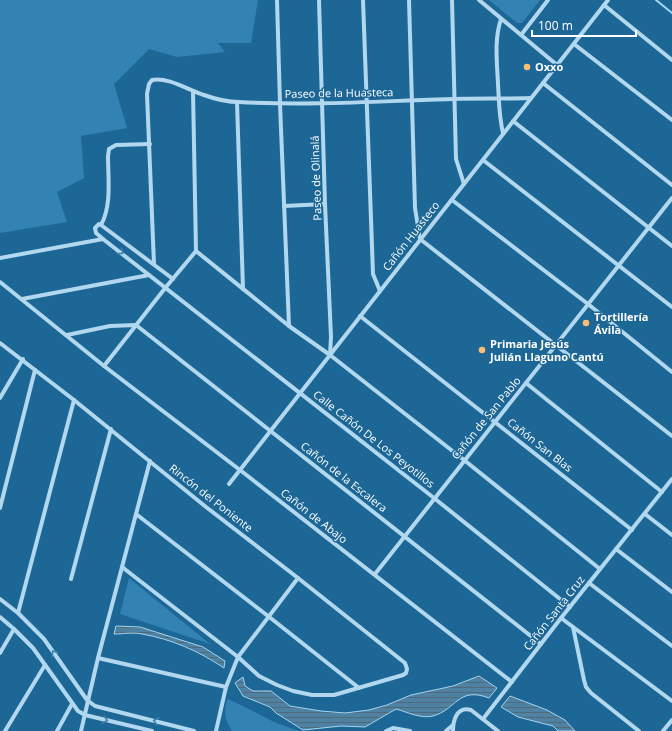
<svg xmlns="http://www.w3.org/2000/svg" width="672" height="731" font-family="'Open Sans',sans-serif">
	<style>
		.green { fill: #3282b4 }
		.water { fill: url(#water-rules); stroke: #a4d5f1 }
		.lines { fill: none; stroke-linecap: round; stroke-linejoin: round }
		.stream { stroke: #a4d5f1; stroke-width: 2 }
		.minor { stroke: #b1d8ef; stroke-width: 4 }
		.oneway { stroke: #4283ac }
		.poi-dot { fill: #febd70; stroke: #1d6796; stroke-width: 1.5 }
		.labels { text-anchor: middle; stroke-width: 3; stroke-linejoin: round; paint-order: stroke }
		.poi-label { font-size: 11px; font-weight: bold; fill: #fff; stroke: #1d6796; text-anchor: start }
		.street-label { font-size: 11px; fill: #fff; stroke: #1d6796 }
	</style>
	<defs>
		<pattern id="water-rules" width="6" height="5" patternUnits="userSpaceOnUse"><rect width="6" height="5" fill="#4f82a2"/><path d="M0 2.5h6" fill="none" stroke="#4e6a7b"/></pattern>
	</defs>
	<rect width="100%" height="100%" fill="#1d6796"/>
	<g class="green">
		<path d="M0,0H258L251,43H218L225,52L177,57L149,49L114,84L127,128L81,136L84,178L57,192L67,222L0,233Z"/>
		<path d="M489,0H540L522,23H517Z"/>
		<path d="M129,578L210,644L120,614Z"/>
		<path d="M227,699L241,705L274,722L299,731H232C224,717 224,715 227,699Z"/>
	</g>
	<g class="water">
		<path d="M116,626L140,627L203,647L225,661L224,668C199,651 171,639 142,634C133,632 123,634 114,634Z"/>
		<path d="M479,676L497,688L489,698C458,686 456,710 433,716C421,719 407,712 396,709L365,727L341,726L303,730L276,713L270,707L243,696L235,683L243,677L245,686L253,691H271L290,706L321,711L345,713L369,710L387,705L411,695L453,686Z"/>
		<path d="M510,696L547,710L565,720L575,731H558L553,726L518,717L501,707Z"/>
	</g>
	<g class="lines">
		<path class="stream" d="M656,0L672,13"/>
		<g class="minor">
			<path d="M277,0L280,104L289,326"/>
			<path d="M319,0L325,204L331,337L330,355"/>
			<path d="M363,0L373,274L380,291"/>
			<path d="M409,0L415,208L420,239L672,436"/>
			<path d="M452,0L456,159L464,184"/>
			<path d="M479,0L557,65"/>
			<path d="M604,5L672,60"/>
			<path d="M501,19C494,40 497,61 498,84C499,101 499,117 503,133"/>
			<path d="M521,35L548,0"/>
			<path d="M574,44L672,120"/>
			<path d="M543,83L672,185"/>
			<path d="M193,91L196,251"/>
			<path d="M237,102L243,289"/>
			<path d="M513,121L672,246"/>
			<path d="M483,160L672,307"/>
			<path d="M452,200L588,304L672,372"/>
			<path d="M284,206L325,204"/>
			<path d="M101,225C112,205 108,178 108,156L109,149L116,145L150,144"/>
			<path d="M196,251L289,326L330,355L464,460L600,569"/>
			<path d="M0,258L103,239"/>
			<path d="M154,264L147,94L149,84L152,80C169,77 188,90 204,95C215,99 227,102 239,102C310,106 381,101 452,99C479,98 505,99 531,98"/>
			<path d="M173,279L101,225L99,224L95,228L96,233L103,239L434,498L570,607"/>
			<path d="M0,282L104,366L240,470L512,682"/>
			<path d="M22,299L149,275"/>
			<path d="M360,316L632,530"/>
			<path d="M67,335L110,326L136,325L541,644"/>
			<path d="M0,343L74,400L206,507L298,578L405,663L407,669L406,673L403,675L334,695H312L293,691L277,685L259,676L238,657L122,567"/>
			<path d="M104,366L166,287L196,251"/>
			<path d="M526,383L662,492"/>
			<path d="M0,398L23,359"/>
			<path d="M229,484L608,0"/>
			<path d="M0,508L35,370"/>
			<path d="M136,514L268,616L359,688"/>
			<path d="M645,514L672,535"/>
			<path d="M616,549L672,592"/>
			<path d="M375,574L672,198"/>
			<path d="M71,579L111,429"/>
			<path d="M589,583L672,646"/>
			<path d="M0,599L18,613L44,639L87,700L95,706L194,731"/>
			<path d="M18,613L74,400"/>
			<path d="M0,617L14,629L33,648L78,711L85,715L152,731"/>
			<path d="M561,618L672,701"/>
			<path d="M573,627L584,680L586,687L591,693L639,731"/>
			<path d="M0,653L14,629"/>
			<path d="M98,658L226,687"/>
			<path d="M483,719L561,618L672,479"/>
			<path d="M5,731L45,665"/>
			<path d="M57,731L72,704"/>
			<path d="M81,731L98,658L150,461"/>
			<path d="M216,731L226,687L238,657L298,578"/>
			<path d="M386,731L393,728L410,731"/>
			<path d="M446,731L453,725"/>
			<path d="M453,731C453,720 457,706 471,710L498,731"/>
			<path d="M663,731L672,720"/>
		</g>
	</g>
	<defs><path id="oneway-chevron" d="M-2-3.5L2.5 0L-2 3.5" fill="none" stroke-width="1.6" stroke-linecap="round" stroke-linejoin="round"/></defs>
	<g class="oneway">
		<use href="#oneway-chevron" transform="translate(121 252) rotate(38)"/>
		<use href="#oneway-chevron" transform="translate(54 653) rotate(-126)"/>
		<use href="#oneway-chevron" transform="translate(105 720) rotate(14)"/>
		<use href="#oneway-chevron" transform="translate(156 721) rotate(-166)"/>
	</g>
	<g class="poi-dot">
		<circle cx="527" cy="67" r="4"/>
		<circle cx="586" cy="323" r="4"/>
		<circle cx="482" cy="350" r="4"/>
	</g>
	<g class="labels">
		<g class="poi-label">
			<text x="535" y="71">Oxxo</text>
			<text x="594" y="321">Tortillería<tspan x="594" dy="13">Ávila</tspan></text>
			<text x="490" y="348">Primaria Jesús<tspan x="490" dy="13">Julián Llaguno Cantú</tspan></text>
		</g>
		<g class="street-label">
			<text transform="translate(339 93) rotate(-1)" y="4">Paseo de la Huasteca</text>
			<text transform="translate(316 178) rotate(-92)" y="4">Paseo de Olinalá</text>
			<text transform="translate(411 236) rotate(-52)" y="4">Cañón Huasteco</text>
			<text transform="translate(486 418) rotate(-51)" y="4">Cañón de San Pablo</text>
			<text transform="translate(374 439) rotate(38)" y="4">Calle Cañón De Los Peyotillos</text>
			<text transform="translate(540 445) rotate(38)" y="4">Cañón San Blas</text>
			<text transform="translate(344 477) rotate(38)" y="4">Cañón de la Escalera</text>
			<text transform="translate(211 498) rotate(38)" y="4">Rincón del Poniente</text>
			<text transform="translate(314 516) rotate(38)" y="4">Cañón de Abajo</text>
			<text transform="translate(554 613) rotate(-52)" y="4">Cañón Santa Cruz</text>
		</g>
	</g>
	<path d="M532 30v6h104v-6" fill="none" stroke="#ffffff" stroke-width="2"/>
	<text x="538" y="30" font-size="12" fill="#ffffff" stroke="#1d6796" stroke-width="3" paint-order="stroke">100 m</text>
</svg>
